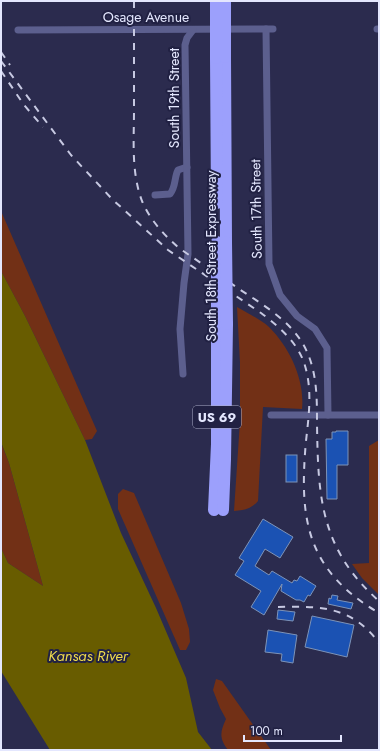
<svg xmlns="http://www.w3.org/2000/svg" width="380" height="751" font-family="Jost,sans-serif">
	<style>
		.green { fill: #723016 }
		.water { fill: #685c00 }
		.building { fill: #1b52b3; stroke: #7d93b8 }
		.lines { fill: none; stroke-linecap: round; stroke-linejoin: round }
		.street { stroke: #5c5f8e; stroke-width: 7 }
		.highway { stroke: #9ca0fc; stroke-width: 12 }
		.rail { stroke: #c7c9e2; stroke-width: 2; stroke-dasharray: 7 7; stroke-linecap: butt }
		.highway-bridge { stroke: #9ca0fc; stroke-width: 12 }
		.labels { text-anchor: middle; stroke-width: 4; stroke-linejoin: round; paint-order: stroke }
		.shield { fill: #212143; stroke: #aaacc6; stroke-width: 1 }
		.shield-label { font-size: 13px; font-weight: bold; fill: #e4e7fe }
		.street-label { font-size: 14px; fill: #e4e7fe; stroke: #212143 }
		.water-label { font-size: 15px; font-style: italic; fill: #edd94d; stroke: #212143 }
	</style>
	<rect width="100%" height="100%" fill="#2b2b4e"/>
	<g class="green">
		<path d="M1,211L97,431L92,439L85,440L25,316L1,271Z"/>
		<path d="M237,307C247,313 260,319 269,327C290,348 305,380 302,409L263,407L258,501C251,509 245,510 234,511L240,421V363Z"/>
		<path d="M379,440V595L362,578L352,564L369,563V446Z"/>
		<path d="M1,443L9,463L43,586L8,563L1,548Z"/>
		<path d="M123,489L134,493L181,603L189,629L190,642L186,650H180L118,509V494Z"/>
		<path d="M216,679L222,681L271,750H228C219,738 220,732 226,719L220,708L213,690Z"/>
	</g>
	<path class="water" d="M1,271L25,316L85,440L121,533L156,608L186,678L198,732L212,750H50L1,671V548L8,563L43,586L9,463L1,442Z"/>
	<g class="building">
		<path d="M336,431H348V465H337V499H327L326,439H332V432H336Z"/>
		<rect x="286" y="455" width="11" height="27"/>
		<path d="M263,519L293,537L280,558L265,549L255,566L269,575L272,571L292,583L294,580L297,581L300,576L316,586L310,596L308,595L304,602L300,600H296L281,591L282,584L264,615L251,607L261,591L235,575L244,561L239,558Z"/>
		<path d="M332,595L338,596L337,600L353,603L351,609L328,604L329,598L331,599Z"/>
		<path d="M278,610L295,612L293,621L277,619Z"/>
		<path d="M312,616L354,625L347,657L305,647Z"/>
		<path d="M268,630L297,635L293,663L281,661L282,654L265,652Z"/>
	</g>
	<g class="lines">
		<g class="street">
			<path d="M266,29L269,264L280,295L297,316L315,329L327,348L328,415"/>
			<path d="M377,29H379"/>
			<path d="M18,30L273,29"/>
			<path d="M155,195L170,194C176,187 174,178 178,170L187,167"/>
			<path d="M183,374L180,329L184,283L188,254L185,45L187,38L193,30"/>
			<path d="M271,415H379"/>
		</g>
		<g class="highway">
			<path d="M225,57L226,242"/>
			<path d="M216,58L217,203"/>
			<path d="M214,510L217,444V323"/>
			<path d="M223,510L225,459L227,324"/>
		</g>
		<g class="rail">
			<path d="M134,1C134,37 134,74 134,110C134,140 131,172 142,201C150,220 164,235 179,248C199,262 219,275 239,289C262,304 289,320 303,344C317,368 317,396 317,423C318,496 320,549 379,601"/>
			<path d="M1,52L10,65"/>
			<path d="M1,61L71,155L112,199L168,250L261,313C277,325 295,340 303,360C313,386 309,414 306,441C299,519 306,570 379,613"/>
			<path d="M1,71L24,105L43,127"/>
			<path d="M278,607C320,606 352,606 379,643"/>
		</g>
		<g class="highway-bridge">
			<path d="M216,1V58"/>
			<path d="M225,1V57"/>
			<path d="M217,242V323"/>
			<path d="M226,242L227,324"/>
		</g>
	</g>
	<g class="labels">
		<rect class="shield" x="193" y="406" width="48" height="22" rx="3"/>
		<g class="shield-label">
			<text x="217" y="422">US 69</text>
		</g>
		<g class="street-label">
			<text x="146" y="22">Osage Avenue</text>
			<text transform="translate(174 98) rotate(-90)" y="5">South 19th Street</text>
			<text transform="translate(256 209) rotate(-91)" y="5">South 17th Street</text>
			<text transform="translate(211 256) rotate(-90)" y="5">South 18th Street Expressway</text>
		</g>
		<g class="water-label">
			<text x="88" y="661">Kansas River</text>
		</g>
	</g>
	<rect width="380" height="751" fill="none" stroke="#e4e7fe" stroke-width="4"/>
	<path d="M244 735v6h97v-6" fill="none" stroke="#e4e7fe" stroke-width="2"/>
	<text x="250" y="735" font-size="12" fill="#e4e7fe" stroke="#212143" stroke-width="3" paint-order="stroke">100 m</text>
</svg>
